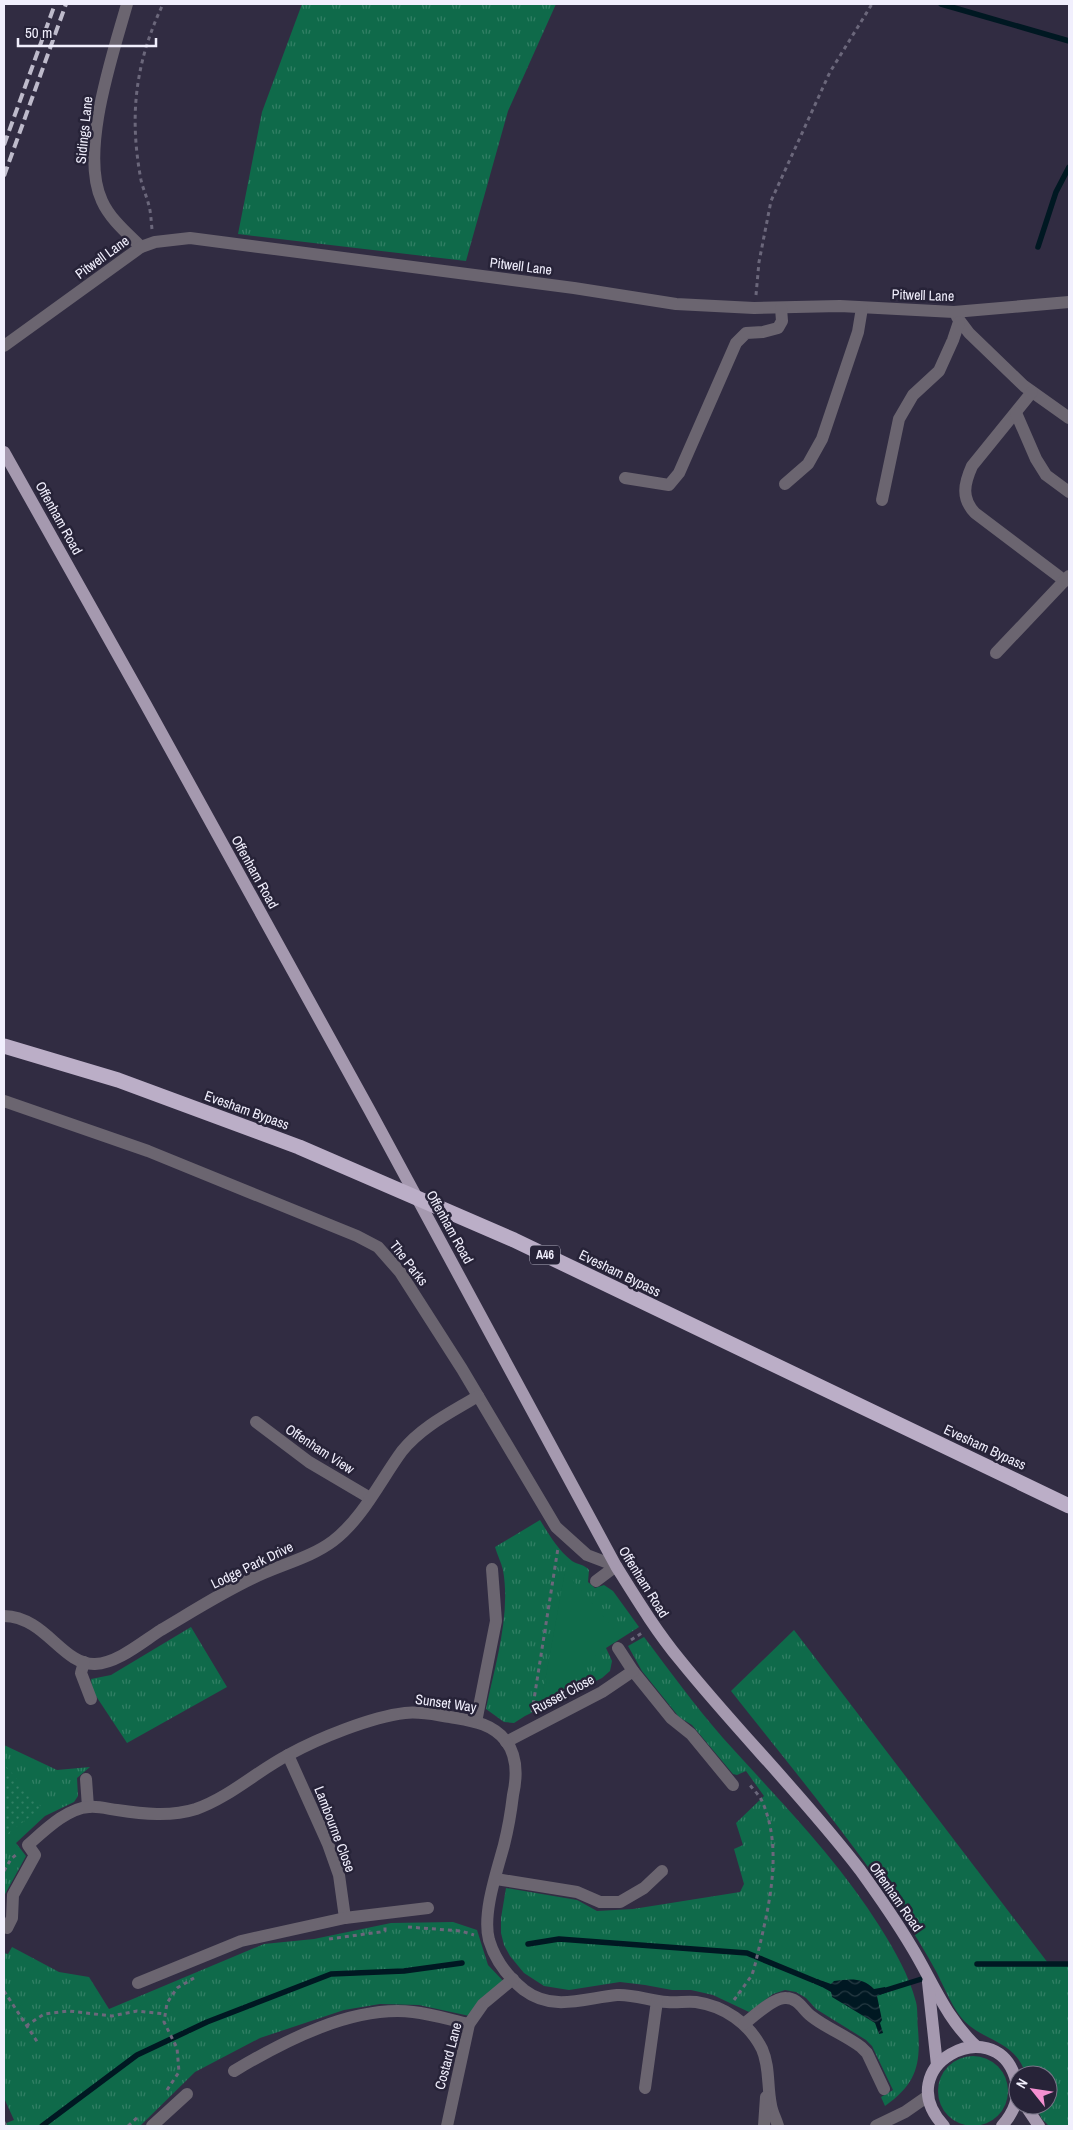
<svg xmlns="http://www.w3.org/2000/svg" width="1073" height="2130" font-family="'Archivo Narrow',sans-serif">
	<style>
		.grass { fill: url(#grass-tufts) }
		.park { fill: #0f6a4a }
		.garden { fill: url(#garden-dots) }
		.water { fill: url(#water-waves) }
		.lines { fill: none; stroke-linecap: round; stroke-linejoin: round }
		.stream { stroke: #001822; stroke-width: 5.5 }
		.path { stroke: #6b677b; stroke-width: 3; stroke-dasharray: 4 4; stroke-linecap: butt }
		.minor { stroke: #6b6570; stroke-width: 12 }
		.major { stroke: #a599af; stroke-width: 12 }
		.highway { stroke: #bbaec7; stroke-width: 15 }
		.rail { stroke: #bebbcb; stroke-width: 4; stroke-dasharray: 10 5; stroke-linecap: butt }
		.labels { text-anchor: middle; stroke-width: 5; stroke-linejoin: round; paint-order: stroke }
		.shield { fill: #272338; stroke: #b4b2c2; stroke-width: 1 }
		.shield-label { font-size: 12px; font-weight: bold; fill: #f1effd }
		.street-label { font-size: 14px; fill: #f1effd; stroke: #272338 }
	</style>
	<defs>
		<pattern id="grass-tufts" width="24" height="20" patternUnits="userSpaceOnUse" patternTransform="scale(1.25)"><rect width="24" height="20" fill="#0f6a4a"/><path d="M3 7l-1-3M5 7V3M7 7l1-3M15 17l-1-3M17 17v-4M19 17l1-3" fill="none" stroke="#328065"/></pattern>
		<pattern id="garden-dots" width="8" height="8" patternUnits="userSpaceOnUse" patternTransform="scale(1.25)"><rect width="8" height="8" fill="#0f6a4a"/><path d="M2 2h.1M6 6h.1" fill="none" stroke="#328065" stroke-width="1.8" stroke-linecap="round"/></pattern>
		<pattern id="water-waves" width="16" height="10" patternUnits="userSpaceOnUse" patternTransform="scale(1.25)"><rect width="16" height="10" fill="#001822"/><path d="M0 5q4-4 8 0t8 0" fill="none" stroke="#263a43"/></pattern>
	</defs>
	<rect width="100%" height="100%" fill="#312c42"/>
	<g class="grass">
		<path d="M302,4H556L508,111L466,261L238,234L262,112Z"/>
		<path d="M540,1520C549,1535 558,1550 572,1561C578,1565 584,1564 589,1570L588,1582L595,1588L604,1585L613,1591L639,1627L606,1648L612,1661L610,1671L602,1678L525,1716L514,1723L504,1722L486,1709C495,1665 511,1615 503,1570C501,1562 497,1554 495,1547Z"/>
		<path d="M191,1627L227,1687L127,1743L92,1690L91,1679L111,1675Z"/>
		<path d="M794,1630L1048,1963L1069,1964V2126H1049L1042,2119L1035,2105H1048V2075H1026C1015,2038 981,2043 960,2016C951,2004 944,1987 937,1973C925,1951 912,1929 897,1908C846,1833 787,1762 731,1691Z"/>
		<path d="M644,1637C670,1671 695,1706 723,1738C778,1799 837,1858 880,1927C895,1951 909,1975 916,2002C918,2010 917,2020 918,2029C921,2065 916,2084 885,2106L881,2097L893,2090L872,2046L866,2040L816,2009L806,1998L796,1992L785,1990L773,1994L749,2012L713,1995L691,1990H672L645,1985L620,1982L569,1990L544,1986L524,1973L510,1956L504,1945L501,1933V1918L506,1888L577,1900L597,1911L633,1909L740,1892L744,1884L734,1849L743,1845L736,1823L764,1796L746,1771L737,1775L733,1774L692,1725L679,1717L642,1671L628,1646Z"/>
		<path d="M4,1745L57,1770L90,1767L77,1778L78,1796L74,1802L45,1816L16,1843L26,1856L4,1896Z"/>
		<path d="M453,1922L477,1930L488,1965L507,1985L474,2017L419,2005L380,2004L344,2010L260,2038L195,2072L140,2126H4V2124L14,2120L4,2098V1953L8,1954L12,1947L59,1972L89,1977L109,2009L264,1944L314,1939L391,1923Z"/>
		<circle cx="973" cy="2091" r="35"/>
	</g>
	<path class="park" d="M565,1571L619,1635L541,1703Z"/>
	<path class="garden" d="M4,1764L42,1808L4,1836Z"/>
	<path class="water" d="M817,1979L831,1984L834,1981C849,1979 863,1977 874,1989L885,1987L887,1992L877,1996L882,2020L880,2023L883,2033L879,2034L875,2023L832,1997L831,1992L815,1983Z"/>
	<g class="lines">
		<g class="stream">
			<path d="M941,4L1069,41"/>
			<path d="M1038,247L1056,192L1069,167"/>
			<path d="M528,1944L559,1939L747,1953L822,1984"/>
			<path d="M977,1964H1069"/>
			<path d="M880,1992L928,1977"/>
			<path d="M42,2126L137,2055L207,2022L256,2003L331,1974L404,1971L462,1963"/>
		</g>
		<g class="path">
			<path d="M152,229C151,221 151,213 149,206C147,197 143,189 141,180C129,116 135,63 163,4"/>
			<path d="M756,295L759,262L771,201L830,72L872,4"/>
			<path d="M631,1640L642,1633"/>
			<path d="M532,1712L558,1548"/>
			<path d="M4,1871L11,1859L18,1853"/>
			<path d="M408,1927L461,1931L474,1935"/>
			<path d="M329,1939L380,1932L385,1931V1927"/>
			<path d="M4,1991L38,2043"/>
			<path d="M734,2000L752,1975L755,1965C767,1914 785,1852 762,1801C759,1795 753,1789 748,1783"/>
			<path d="M26,2026L44,2014L69,2011L112,2016L137,2011L165,2014"/>
			<path d="M167,2090L179,2072L177,2048L164,2022L167,2003L177,1988L194,1978"/>
			<path d="M4,2122L6,2126"/>
			<path d="M128,2126L139,2116"/>
		</g>
		<g class="minor">
			<path d="M127,4C113,54 79,152 102,201C110,219 127,233 141,247"/>
			<path d="M957,317L969,333L1024,386L1069,418"/>
			<path d="M4,346L141,247L155,242L190,238L574,288L676,304L754,308L840,306L954,312L1069,302"/>
			<path d="M1032,392L972,466C964,484 961,498 975,513L1065,581"/>
			<path d="M1016,413L1036,459L1046,475L1069,492"/>
			<path d="M625,478L669,485L679,473L736,343L746,333L763,332L778,328L782,321L781,308"/>
			<path d="M785,484L808,464L822,439L858,332L862,308"/>
			<path d="M882,500L899,419L913,395L939,371L953,340L959,322"/>
			<path d="M996,653L1069,576"/>
			<path d="M4,1101L148,1151L357,1236L378,1247L400,1272L462,1369L556,1527L587,1555L616,1566"/>
			<path d="M256,1422L309,1462L370,1498"/>
			<path d="M596,1581L616,1566"/>
			<path d="M4,1616C46,1617 62,1665 95,1664C118,1663 142,1642 161,1630C195,1610 229,1588 264,1573C287,1563 313,1556 333,1541C363,1518 380,1481 402,1451C422,1426 452,1412 478,1396"/>
			<path d="M84,1662L81,1673L91,1699"/>
			<path d="M633,1671L671,1718L691,1734L733,1785"/>
			<path d="M476,1722L496,1621L492,1569"/>
			<path d="M506,1742L602,1692L633,1671L618,1648"/>
			<path d="M288,1755L328,1844L339,1875L345,1918"/>
			<path d="M86,1779L88,1807"/>
			<path d="M496,1879L577,1892L600,1902H620L644,1888L662,1871"/>
			<path d="M7,1928L12,1918L13,1895L35,1855L28,1845C44,1831 67,1808 89,1807C98,1806 109,1809 117,1810C143,1814 171,1817 196,1809C230,1797 257,1771 288,1755C319,1738 371,1717 405,1713C420,1711 436,1715 450,1717C472,1721 492,1723 506,1741C518,1757 517,1777 513,1795C511,1812 508,1829 504,1845C497,1871 482,1914 489,1940C495,1960 508,1977 524,1990C553,2012 585,1998 617,1995C633,1994 651,2001 667,2002C677,2003 686,2001 696,2002C724,2006 749,2023 762,2049C770,2067 767,2086 771,2105C772,2112 776,2119 778,2126"/>
			<path d="M138,1983L241,1941L345,1918L428,1908"/>
			<path d="M744,2024C753,2017 774,1997 786,1998C798,1998 803,2010 811,2016C826,2028 845,2035 861,2047L867,2053L884,2089"/>
			<path d="M234,2071C284,2041 353,2005 413,2012C432,2014 451,2020 469,2024"/>
			<path d="M645,2088L657,2001"/>
			<path d="M152,2126L187,2094"/>
			<path d="M447,2126L469,2024L483,2004L513,1979"/>
			<path d="M764,2126L766,2097"/>
			<path d="M876,2126L905,2112L928,2096"/>
		</g>
		<g class="major">
			<path d="M4,452L146,705L370,1111L616,1566C636,1598 656,1631 680,1660C738,1732 804,1797 860,1870C878,1895 895,1919 911,1946C932,1980 946,2019 977,2047"/>
			<path d="M928,1982L937,2065"/>
			<path d="M1025,2105L1039,2126"/>
			<path d="M944,2126C888,2066 994,2011 1015,2077C1021,2097 1014,2112 1002,2126"/>
		</g>
		<path class="highway" d="M4,1046L118,1080L299,1147L514,1240L1069,1506"/>
		<g class="rail">
			<path d="M4,145L55,4"/>
			<path d="M4,176L66,4"/>
		</g>
	</g>
	<g class="labels">
		<rect class="shield" x="530" y="1245.5" width="30" height="19" rx="4"/>
		<g class="shield-label">
			<text x="545" y="1259">A46</text>
		</g>
		<g class="street-label">
			<text transform="translate(84 130) rotate(-84)" y="5">Sidings Lane</text>
			<text transform="translate(102 257) rotate(-36)" y="5">Pitwell Lane</text>
			<text transform="translate(521 266) rotate(7)" y="5">Pitwell Lane</text>
			<text transform="translate(923 295) rotate(2)" y="5">Pitwell Lane</text>
			<text transform="translate(59 518) rotate(61)" y="5">Offenham Road</text>
			<text transform="translate(255 872) rotate(61)" y="5">Offenham Road</text>
			<text transform="translate(247 1110) rotate(20)" y="5">Evesham Bypass</text>
			<text transform="translate(450 1227) rotate(61)" y="5">Offenham Road</text>
			<text transform="translate(409 1263) rotate(52)" y="5">The Parks</text>
			<text transform="translate(620 1273) rotate(26)" y="5">Evesham Bypass</text>
			<text transform="translate(985 1447) rotate(25)" y="5">Evesham Bypass</text>
			<text transform="translate(320 1449) rotate(33)" y="5">Offenham View</text>
			<text transform="translate(252 1565) rotate(-26)" y="5">Lodge Park Drive</text>
			<text transform="translate(644 1582) rotate(58)" y="5">Offenham Road</text>
			<text transform="translate(563 1694) rotate(-28)" y="5">Russet Close</text>
			<text transform="translate(446 1703) rotate(8)" y="5">Sunset Way</text>
			<text transform="translate(335 1829) rotate(69)" y="5">Lambourne Close</text>
			<text transform="translate(896 1897) rotate(55)" y="5">Offenham Road</text>
			<text transform="translate(448 2056) rotate(-75)" y="5">Costard Lane</text>
		</g>
	</g>
	<rect width="1073" height="2130" fill="none" stroke="#f1effd" stroke-width="10"/>
	<g transform="translate(1033 2090) rotate(300)"><circle r="24" fill="#272338" stroke="#787587"/>
	<path d="M0-4L9 19L0 12L-9 19Z" fill="#f590d1"/>
	<text y="-8" font-size="14" font-weight="bold" text-anchor="middle" fill="#f1effd">N</text>
	</g>
	<path d="M18 38v8h138v-8" fill="none" stroke="#f1effd" stroke-width="2.5"/>
	<text x="25" y="38" font-size="15" fill="#f1effd" stroke="#272338" stroke-width="4" paint-order="stroke">50 m</text>
</svg>
